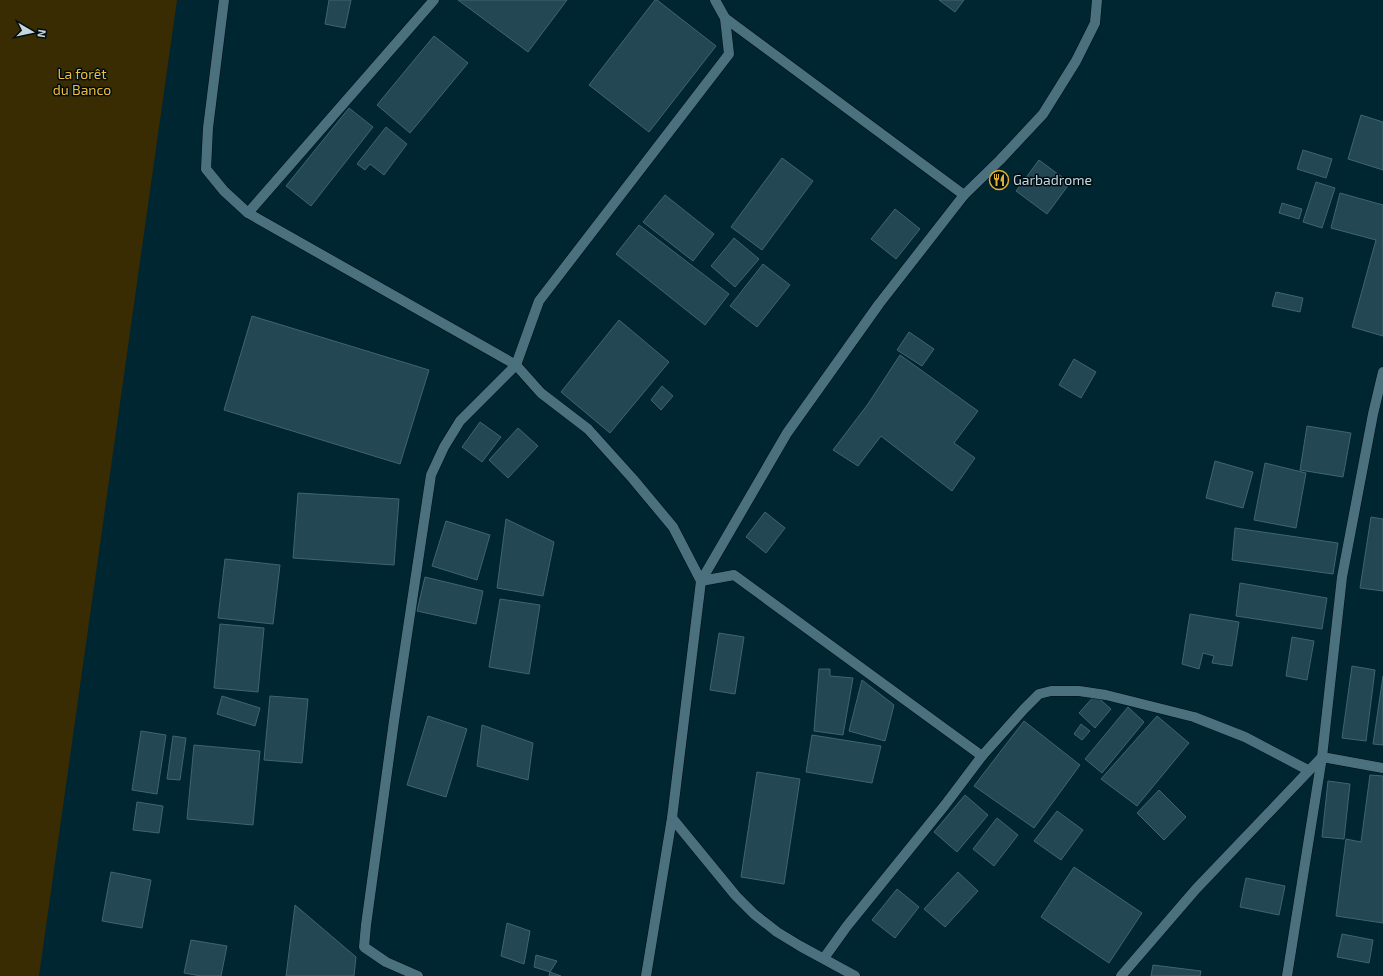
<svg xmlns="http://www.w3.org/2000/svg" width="1383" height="976" font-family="'Exo 2',sans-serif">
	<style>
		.green { fill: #392b02 }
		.building { fill: #244754; stroke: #406471 }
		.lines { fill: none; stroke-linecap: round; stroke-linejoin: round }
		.street-casing { stroke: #000e16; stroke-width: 11 }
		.street { stroke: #4c717e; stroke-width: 10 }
		.labels { text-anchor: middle; stroke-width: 3; stroke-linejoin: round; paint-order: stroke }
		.park-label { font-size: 14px; fill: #ecbe3b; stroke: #020d12 }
		.poi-label { font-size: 14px; fill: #c4d7de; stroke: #020d12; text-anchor: start }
	</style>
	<rect width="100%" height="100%" fill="#002632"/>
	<path class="green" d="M0,0H177L39,976H0Z"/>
	<g class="building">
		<path d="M329,0H351L345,28L325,24Z"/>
		<path d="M458,0H567L528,52Z"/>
		<path d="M655,0H657L716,46L649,132L589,85Z"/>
		<path d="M939,0H964L955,12Z"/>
		<path d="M434,36L468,63L410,133L377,105Z"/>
		<path d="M349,108L373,127L311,206L286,186Z"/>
		<path d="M1361,115L1383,122V170L1348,159Z"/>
		<path d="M386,127L407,144L384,175L370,164L365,170L357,164Z"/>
		<path d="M1303,150L1332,159L1326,178L1297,169Z"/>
		<path d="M782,158L813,181L762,250L731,227Z"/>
		<path d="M1039,160L1070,183L1047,214L1016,191Z"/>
		<path d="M1316,182L1335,188L1322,228L1303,222Z"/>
		<path d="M1340,193L1383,205V336L1352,327L1376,240L1331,228Z"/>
		<path d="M665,195L714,234L693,261L643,222Z"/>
		<path d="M1282,203L1302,209L1299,219L1279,213Z"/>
		<path d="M895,209L920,229L896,259L871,239Z"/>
		<path d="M639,225L729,294L705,325L616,254Z"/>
		<path d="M734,238L759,259L735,287L711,266Z"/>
		<path d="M763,264L790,285L757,327L730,306Z"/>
		<path d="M1276,292L1303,298L1300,312L1272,306Z"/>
		<path d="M252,316L429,370L400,464L224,410Z"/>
		<path d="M619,320L669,362L610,433L561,392Z"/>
		<path d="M909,332L934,349L922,366L897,350Z"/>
		<path d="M900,355L978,411L954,443L975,458L952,491L881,436L858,466L833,450L868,404Z"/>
		<path d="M1074,359L1096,372L1081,398L1059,385Z"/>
		<path d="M662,386L673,396L661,410L651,400Z"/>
		<path d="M480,422L501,437L482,462L462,447Z"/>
		<path d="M1307,426L1351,433L1343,477L1300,470Z"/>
		<path d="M518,428L538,446L508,478L489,460Z"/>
		<path d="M1215,461L1253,472L1243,508L1206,498Z"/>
		<path d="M1265,463L1306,473L1296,528L1254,520Z"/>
		<path d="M298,493L399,499L394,565L293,558Z"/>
		<path d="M765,512L785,528L766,553L746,537Z"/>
		<path d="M1371,517L1383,519V591L1360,588Z"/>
		<path d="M506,519L554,542L543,596L497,588Z"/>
		<path d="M446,521L490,535L477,580L432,566Z"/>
		<path d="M1235,528L1338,543L1333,574L1232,560Z"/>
		<path d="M225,559L280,565L273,624L218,618Z"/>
		<path d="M425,577L483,591L476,624L417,611Z"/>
		<path d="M1240,583L1327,598L1322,629L1236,616Z"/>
		<path d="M500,599L540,605L529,674L489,667Z"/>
		<path d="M1190,614L1239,622L1232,666L1212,663L1214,656L1203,653L1199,669L1182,664Z"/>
		<path d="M220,624L264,628L258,692L214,688Z"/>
		<path d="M719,633L744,637L735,694L710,690Z"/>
		<path d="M1292,637L1314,641L1307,680L1286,676Z"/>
		<path d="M1352,666L1375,670L1366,741L1342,738Z"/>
		<path d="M819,669H830V676L853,678L843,735L814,731Z"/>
		<path d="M1383,676V745L1373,744Z"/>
		<path d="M862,680L894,705L885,741L849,731Z"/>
		<path d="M1095,695L1111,709L1095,728L1079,713Z"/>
		<path d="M222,696L260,708L255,726L217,714Z"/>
		<path d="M270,696L308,699L302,763L264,760Z"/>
		<path d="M1128,707L1144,722L1102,773L1085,759Z"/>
		<path d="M428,716L467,729L446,797L407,785Z"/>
		<path d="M1157,716L1189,743L1137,806L1101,779Z"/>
		<path d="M1024,721L1080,765L1034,828L974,786Z"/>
		<path d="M1081,724L1090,731L1082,740L1074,734Z"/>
		<path d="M482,725L533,743L528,780L477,766Z"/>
		<path d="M141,731L166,735L157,794L132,790Z"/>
		<path d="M812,735L881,746L872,783L806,772Z"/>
		<path d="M173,736L186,738L180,780L167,779Z"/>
		<path d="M194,745L260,751L253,825L187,819Z"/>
		<path d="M757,772L800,779L784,884L741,877Z"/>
		<path d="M1370,775L1383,776V923L1336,916L1346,839L1361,842Z"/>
		<path d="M1328,781L1350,784L1344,839L1322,837Z"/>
		<path d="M1159,790L1186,817L1164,840L1137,813Z"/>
		<path d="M965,795L988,815L957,852L934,832Z"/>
		<path d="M137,802L163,806L159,833L133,830Z"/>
		<path d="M1057,811L1083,830L1061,860L1034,841Z"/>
		<path d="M997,818L1018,835L994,866L973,849Z"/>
		<path d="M1074,867L1142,913L1109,963L1041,917Z"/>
		<path d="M111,872L151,880L142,928L102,921Z"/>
		<path d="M958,872L978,891L945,927L924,909Z"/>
		<path d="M1246,878L1285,886L1279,915L1240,907Z"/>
		<path d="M897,889L919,907L895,938L872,920Z"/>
		<path d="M295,905L356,957L354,976H286Z"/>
		<path d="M507,923L530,931L524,964L501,956Z"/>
		<path d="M1342,934L1373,940L1369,963L1337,957Z"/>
		<path d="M191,940L227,946L221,976H201L184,973Z"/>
		<path d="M536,955L557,961L550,972L534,967Z"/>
		<path d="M1153,965L1201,971L1200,976H1151Z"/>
		<path d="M550,972L561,976H549Z"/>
	</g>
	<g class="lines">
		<g class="street-casing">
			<g id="street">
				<path d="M224,0L208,128L206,169L224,191L248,213L516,365L541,393L588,429L633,479L673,527L701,581"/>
				<path d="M715,0L725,18L964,195"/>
				<path d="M248,213L434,0"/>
				<path d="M701,581L734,575L982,756"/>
				<path d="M672,818L736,896L754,914L777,932L800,946L855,976"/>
				<path d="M824,958L847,926L945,805L982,756L1024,709L1039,694L1051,691H1079L1106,695L1194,717L1245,737L1308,770"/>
				<path d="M418,976L386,962L364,947L366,925L394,721L431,475L444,447L460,421L516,365L539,301L729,54L725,18"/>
				<path d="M646,976L672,818L701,581L787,433L879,304L964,195L1000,160L1043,114L1076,61L1095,23L1097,0"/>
				<path d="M1121,976L1196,889L1322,757L1383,768"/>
				<path d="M1287,976L1322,757L1342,577L1373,414L1383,372"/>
			</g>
		</g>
		<use href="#street" class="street"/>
	</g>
	<defs>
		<g id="restaurant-ring" transform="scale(1)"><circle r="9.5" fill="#020d12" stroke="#ddb133" stroke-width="1.5"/><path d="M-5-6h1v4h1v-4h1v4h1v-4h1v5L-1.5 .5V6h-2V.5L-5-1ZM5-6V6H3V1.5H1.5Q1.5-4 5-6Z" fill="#ddb133"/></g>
	</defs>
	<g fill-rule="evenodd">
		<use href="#restaurant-ring" x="999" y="180"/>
	</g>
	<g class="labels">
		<g class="park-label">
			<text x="82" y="79">La forêt<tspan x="82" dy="16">du Banco</tspan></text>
		</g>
		<g class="poi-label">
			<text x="1013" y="185">Garbadrome</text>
		</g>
	</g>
	<g transform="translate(32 32) rotate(99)" stroke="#020d12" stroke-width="3" paint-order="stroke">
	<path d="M0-3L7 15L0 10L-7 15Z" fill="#c4d7de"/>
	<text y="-6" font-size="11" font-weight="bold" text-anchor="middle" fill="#c4d7de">N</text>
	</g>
</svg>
